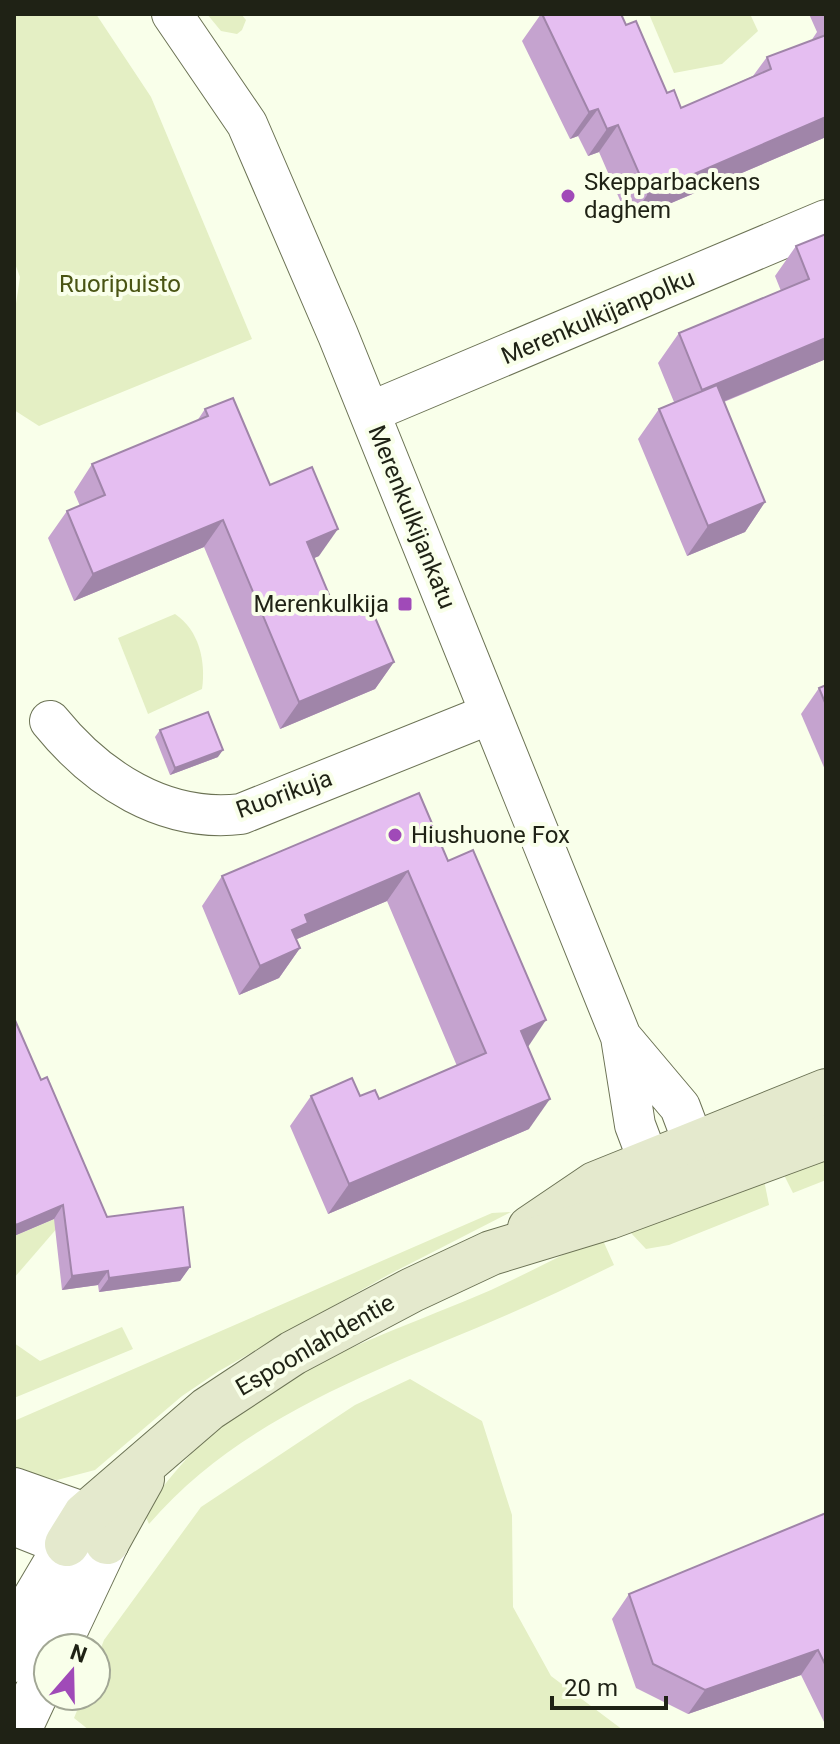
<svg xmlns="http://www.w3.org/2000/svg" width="840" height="1744" font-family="Roboto,sans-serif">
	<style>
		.green { fill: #e4efc4 }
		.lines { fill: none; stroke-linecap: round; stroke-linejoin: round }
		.minor-casing { stroke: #6c7355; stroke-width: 42 }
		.tertiary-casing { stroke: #6c7355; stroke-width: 46 }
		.secondary-casing { stroke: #6c7355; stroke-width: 46 }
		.minor { stroke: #fff; stroke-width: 40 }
		.tertiary { stroke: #fff; stroke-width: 44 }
		.secondary { stroke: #e4e9cd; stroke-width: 44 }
		.wall { fill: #c5a3cf }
		.shaded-wall { fill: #a085a9 }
		.building { fill: #e5bef1; stroke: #a085a9; stroke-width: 2 }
		.poi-dot { fill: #a04ab8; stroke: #f9ffea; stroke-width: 3 }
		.labels { text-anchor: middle; stroke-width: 8; stroke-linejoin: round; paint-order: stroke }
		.poi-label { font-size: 24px; fill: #1f2215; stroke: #f9ffea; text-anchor: start }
		.park-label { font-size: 24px; fill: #495413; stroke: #f9ffea }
		.street-label { font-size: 24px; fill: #1f2215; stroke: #f9ffea }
	</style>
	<rect width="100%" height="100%" fill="#f9ffea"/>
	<g class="green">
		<path d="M14,14H96L151,97L252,339L39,426L14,410V317L20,277L14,261Z"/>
		<path d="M207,14H241L246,20L242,30L237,34L221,31Z"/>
		<path d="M649,14H750L758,31L722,64L674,73Z"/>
		<path d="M175,614C199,630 206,661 202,689L148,714L118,638Z"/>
		<path d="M826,1152V1180L793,1193L781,1169Z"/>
		<path d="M764,1180L769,1205L669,1245L646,1249L631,1233Z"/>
		<path d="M71,1212L14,1278V1236Z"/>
		<path d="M511,1212L388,1275L219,1371L182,1396L95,1470L57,1480L14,1470V1421L492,1213Z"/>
		<path d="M601,1236L614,1265C579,1282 544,1299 509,1314C380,1370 243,1415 149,1524L144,1513C177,1464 223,1416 274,1386C343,1347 419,1321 491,1290C528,1273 564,1254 601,1236Z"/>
		<path d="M122,1327L133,1349L14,1398V1343L40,1361Z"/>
		<path d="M410,1379L482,1421L512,1515L513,1607L551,1676L623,1730H89L74,1718L83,1696H96V1661L104,1640L201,1507L355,1405Z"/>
	</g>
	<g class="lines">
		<g class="minor-casing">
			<g id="minor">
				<path d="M172,14L247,124L338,335L621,1037L635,1125L649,1162L690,1188L694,1144L680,1107L621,1037"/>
				<path d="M370,412L826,220"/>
				<path d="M50,721C97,779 164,823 241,814L490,714"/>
			</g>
		</g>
		<g class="tertiary-casing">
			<g id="tertiary">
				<path d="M14,1490L85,1515L107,1542"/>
				<path d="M14,1523L67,1544L97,1543"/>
				<path d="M57,1648L107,1542"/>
				<path d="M14,1660L35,1598L67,1544"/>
				<path d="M19,1730L48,1668"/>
			</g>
		</g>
		<g class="secondary-casing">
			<g id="secondary">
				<path d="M530,1228L595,1184L826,1091"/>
				<path d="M107,1542L142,1479"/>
				<path d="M67,1544L85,1515L208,1409L293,1353L412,1290L491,1253L609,1217L826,1137"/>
			</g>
		</g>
		<use href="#minor" class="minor"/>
		<use href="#tertiary" class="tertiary"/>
		<use href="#secondary" class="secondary"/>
	</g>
	<g class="wall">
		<path d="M541,14H621L626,25L667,93L681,108L753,76L767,57L811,41L817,32L809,14H826V137L629,221L599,152L588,156L578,136L570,139L522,41Z"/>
		<path d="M826,234V359L724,402L765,502L745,532L687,556L638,439L659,409L674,402L658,363L679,333L781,291L775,276L796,246Z"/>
		<path d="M205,409L270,485L319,556L314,558L337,614L394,662L375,689L280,729L204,547L74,601L48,538L67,511L80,506L74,492L92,464L197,421Z"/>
		<path d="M826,685V772L801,714L819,688Z"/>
		<path d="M160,730L218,757L170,775L155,737Z"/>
		<path d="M419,793L528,1047L529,1129L328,1214L290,1126L311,1096H360L379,1099L457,1066L387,901L297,939L296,940L300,948L279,978L239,995L202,906L222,876Z"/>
		<path d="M14,1018L41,1080L107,1217L190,1267L180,1281L99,1292L98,1285L62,1290L54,1219L14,1236Z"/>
		<path d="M826,1513V1726L801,1675L688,1714L636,1688L612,1619L629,1594Z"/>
	</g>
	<g class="shaded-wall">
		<path d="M598,109L578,136L570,139L589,112Z"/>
		<path d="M826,117V137L629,221L648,194Z"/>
		<path d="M618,125L599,152L588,156L607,129Z"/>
		<path d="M826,338V359L681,419L702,390Z"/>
		<path d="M765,502L745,532L687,556L708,526Z"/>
		<path d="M223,520L204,547L74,601L93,574Z"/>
		<path d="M338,529L319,556L288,569L307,542Z"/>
		<path d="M394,662L375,689L280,729L299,702Z"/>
		<path d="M223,750L218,757L170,775L175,768Z"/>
		<path d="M408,871L387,901L297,939L287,953L292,930L305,915Z"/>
		<path d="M300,948L279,978L239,995L260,966Z"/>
		<path d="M546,1020L526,1050L521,1031Z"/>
		<path d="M550,1099L529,1129L328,1214L349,1184Z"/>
		<path d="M63,1205L54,1219L14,1236V1227L16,1225Z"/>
		<path d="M190,1267L180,1281L99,1292L109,1278Z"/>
		<path d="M108,1271L98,1285L62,1290L72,1276Z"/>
		<path d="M818,1650L801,1675L688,1714L705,1690Z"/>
	</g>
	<g class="building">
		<path d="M542,14H621L626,25L636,21L667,93L674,90L681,108L771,69L767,57L826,35V117L648,194L618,125L607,129L598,109L589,112Z"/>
		<path d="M826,234V338L702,390L679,333L809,279L796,246Z"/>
		<path d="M717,385L765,502L708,526L659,409Z"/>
		<path d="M233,398L270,485L312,467L338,529L307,542L337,614L368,601L394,662L299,702L223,520L93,574L67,511L105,495L92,464L208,416L205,409Z"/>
		<path d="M826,685V705L819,688Z"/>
		<path d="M208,712L223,750L175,768L160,730Z"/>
		<path d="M419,793L448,861L473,850L546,1020L521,1031L550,1099L349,1184L311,1096L352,1078L360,1096L375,1090L379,1099L486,1053L408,871L305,915L308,923L292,930L300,948L260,966L222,876Z"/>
		<path d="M14,1018L41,1080L47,1077L107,1217L183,1207L190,1267L109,1278L108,1271L72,1276L63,1205L16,1225L14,1221Z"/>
		<path d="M826,1513V1666L818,1650L705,1690L653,1664L629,1594Z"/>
	</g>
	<g class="poi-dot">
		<circle cx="568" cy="196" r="8"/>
		<rect x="397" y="596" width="16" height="16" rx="4"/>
		<circle cx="395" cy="835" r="8"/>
	</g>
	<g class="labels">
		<g class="poi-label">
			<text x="584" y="190">Skepparbackens<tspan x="584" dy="28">daghem</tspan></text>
			<text x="389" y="612" text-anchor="end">Merenkulkija</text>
			<text x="411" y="843">Hiushuone Fox</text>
		</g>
		<g class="park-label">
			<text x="120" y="292">Ruoripuisto</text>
		</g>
		<g class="street-label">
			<text transform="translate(598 317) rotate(-23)" y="8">Merenkulkijanpolku</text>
			<text transform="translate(412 517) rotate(68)" y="8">Merenkulkijankatu</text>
			<text transform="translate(284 794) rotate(-20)" y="8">Ruorikuja</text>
			<text transform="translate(315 1345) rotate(-30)" y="8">Espoonlahdentie</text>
		</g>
	</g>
	<rect width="840" height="1744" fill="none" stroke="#1f2215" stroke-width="32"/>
	<g transform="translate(72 1672) rotate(20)"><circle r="38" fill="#f9ffea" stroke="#a2a795" stroke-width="2"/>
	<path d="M0-6L14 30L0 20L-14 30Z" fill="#a04ab8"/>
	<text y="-12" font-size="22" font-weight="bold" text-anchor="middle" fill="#1f2215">N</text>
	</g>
	<path d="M552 1696v12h114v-12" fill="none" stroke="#1f2215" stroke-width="4"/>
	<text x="564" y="1696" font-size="24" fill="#1f2215" stroke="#f9ffea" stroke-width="6" paint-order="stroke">20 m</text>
</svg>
